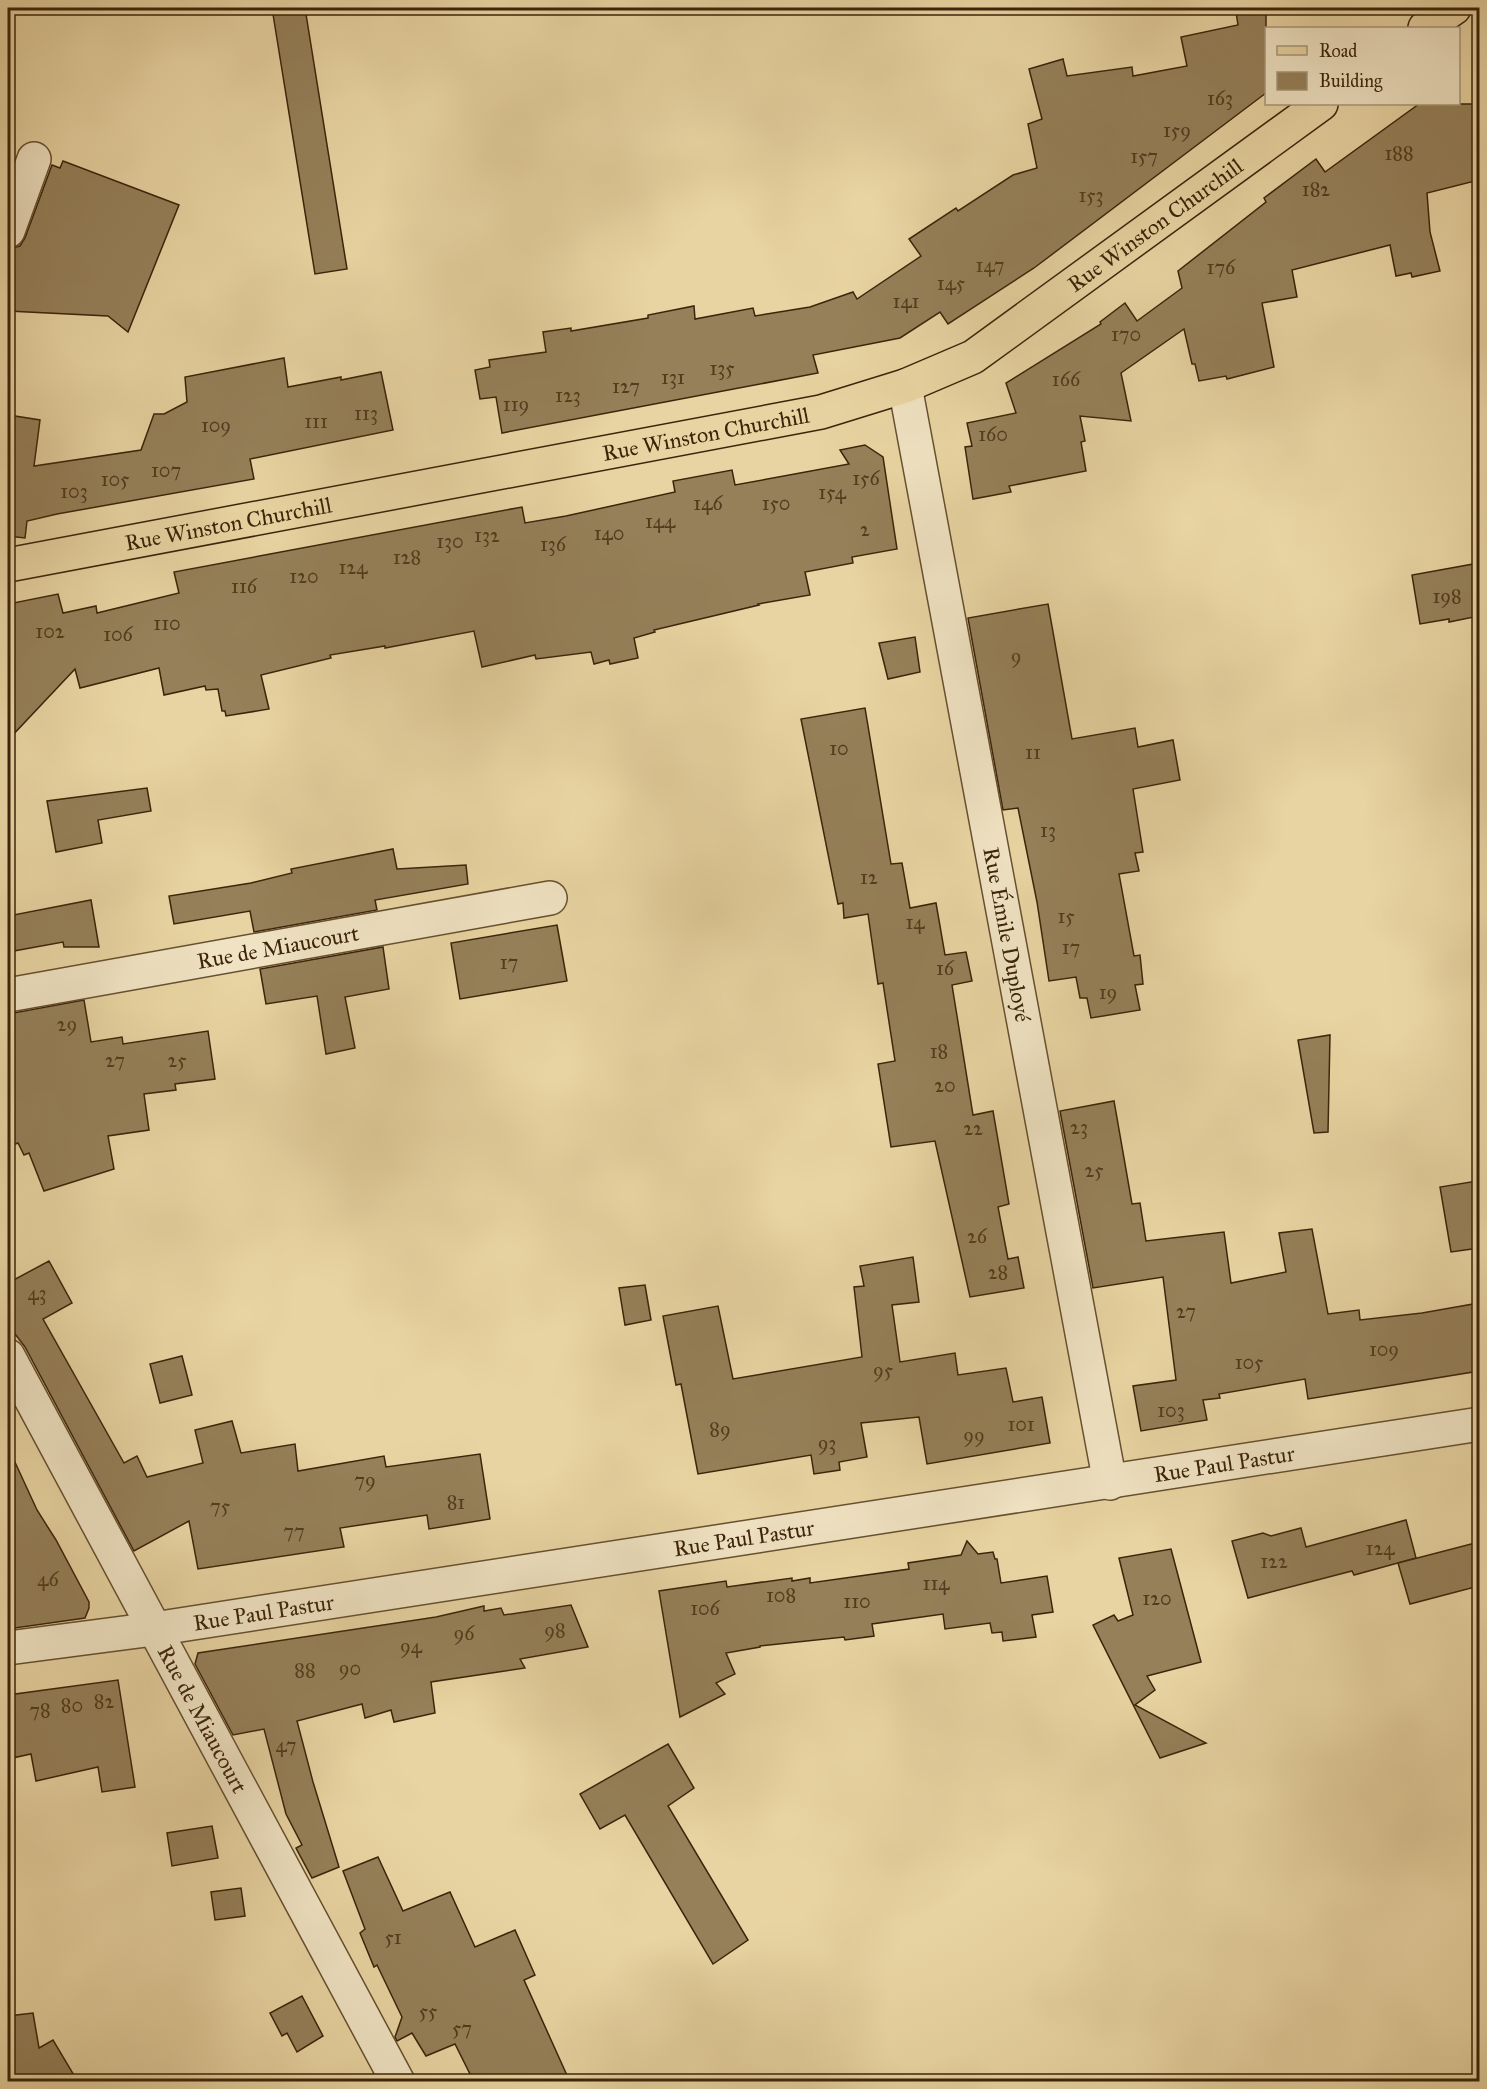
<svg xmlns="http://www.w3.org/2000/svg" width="1487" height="2089" font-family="'IM FELL Great Primer',serif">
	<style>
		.building { fill: #958059; stroke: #3b240a; stroke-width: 1.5 }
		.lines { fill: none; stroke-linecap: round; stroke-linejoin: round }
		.minor-casing { stroke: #665030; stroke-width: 36 }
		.major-casing { stroke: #3b240a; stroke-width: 36 }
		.minor { stroke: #f0e3c3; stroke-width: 33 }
		.major { stroke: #e8d4a2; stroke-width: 33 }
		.labels { text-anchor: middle; stroke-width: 4.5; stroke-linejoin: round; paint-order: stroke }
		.number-label { font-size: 20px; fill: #523b1e }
		.street-label { font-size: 22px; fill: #3b240a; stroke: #f0e3c3 }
	</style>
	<rect width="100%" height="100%" fill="#e8d4a2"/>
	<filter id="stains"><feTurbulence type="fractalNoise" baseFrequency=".00333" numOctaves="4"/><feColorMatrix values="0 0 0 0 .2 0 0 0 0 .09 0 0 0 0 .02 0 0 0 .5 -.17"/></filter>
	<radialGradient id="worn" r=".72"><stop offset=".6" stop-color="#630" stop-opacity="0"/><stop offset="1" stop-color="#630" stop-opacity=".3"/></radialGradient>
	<g class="building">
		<path d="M272,8H305L347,269L315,274Z"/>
		<path d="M1266,8V93L1034,268L948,324L940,312L900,338L813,355L818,373L502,433L496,397L480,399L475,370L490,367L489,360L546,352L543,332L571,328V331L648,318V315L694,306L695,319L753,308L755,316L810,307L853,292L857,299L921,256L909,239L956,208L958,211L1013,175L1037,168L1028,124L1042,119L1029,69L1063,59L1067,76L1132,67L1133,76L1187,66L1181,37L1238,25L1236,12Z"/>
		<path d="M1419,104H1479V180L1427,193L1430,232L1440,271L1412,277L1411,273L1396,276L1390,245L1292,270L1297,297L1262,303L1274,367L1227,379L1226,376L1199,381L1195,364H1192L1184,329L1121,373L1131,421L1080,416L1085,441L1081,442L1086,471L1009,486L1011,492L973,499L965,447L972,446L967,423L1016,413L1006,383L1101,324L1100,322L1125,303L1137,321L1182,288L1178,271L1266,202L1264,198L1316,159L1325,172Z"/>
		<path d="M63,161L179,205L128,332L108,316L8,311V249L20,246L25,238L52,165L60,168Z"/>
		<path d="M284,358L288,387L341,377V380L381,372L393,430L250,459L254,479L57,514L27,521L25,538L8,536V415L40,420L34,466L141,450L154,414H164L187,402L185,377Z"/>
		<path d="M865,445L883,457L897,549L852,557L853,563L805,572L810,595L758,604L759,605L654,630L655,632L634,638L638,658L610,664L609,660L594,664L591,652L536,659L535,655L482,667L474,631L385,648V646L330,655L331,658L261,675L269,709L226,716L225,711H222L218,689L206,690L205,686L164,695L159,668L80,688L75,669L8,740V604L58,594L63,613L96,606L97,613L179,593L174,572L522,507L525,523L566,516L675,492L673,481L732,470L735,485L849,464L840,450Z"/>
		<path d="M1479,563V616L1449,622V619L1420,624L1412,575Z"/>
		<path d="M1048,604L1072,739L1135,728L1138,747L1173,740L1180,780L1133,789L1143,852L1135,853L1139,871L1119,874L1134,956L1140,955L1143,984L1135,985L1140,1010L1091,1018L1087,998H1080L1076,977L1049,981L1037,902L1018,808L1003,810L968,618Z"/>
		<path d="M915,637L920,672L888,679L879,643Z"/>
		<path d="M865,708L891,864L902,863L910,908L936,903L945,955L966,952L972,981L952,985L973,1115L993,1111L1009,1204L998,1207L1008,1259L1018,1257L1024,1288L970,1297L935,1141L891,1147L878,1064L895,1061L883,983L878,984L868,914L844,918L843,903L838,904L801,719Z"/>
		<path d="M147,788L151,811L98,820L102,843L56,852L47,801Z"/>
		<path d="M393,849L397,869L466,865L468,884L375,900L377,910L254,932L250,911L174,924L169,896L251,883L292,873L291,869Z"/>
		<path d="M91,900L99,947H64L63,942L8,952V916Z"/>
		<path d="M557,925L567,981L460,999L451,943Z"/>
		<path d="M383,947L389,989L345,997L355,1048L326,1054L317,996L266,1004L260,969Z"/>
		<path d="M84,1000L91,1042L122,1037L123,1044L208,1031L215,1079L175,1084L176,1090L144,1094L149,1130L108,1136L114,1169L44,1191L29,1153L24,1155L18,1143L8,1147V1014Z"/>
		<path d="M1330,1035L1328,1132L1314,1133L1298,1040Z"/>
		<path d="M1114,1101L1132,1204L1140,1203L1146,1241L1224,1232L1231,1283L1286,1272L1279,1233L1312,1229L1328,1314L1359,1310L1360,1320L1422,1313L1479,1303V1371L1308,1399L1305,1379L1219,1394L1220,1398L1203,1400L1207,1420L1141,1431L1133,1386L1176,1380L1163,1277L1093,1288L1060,1111Z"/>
		<path d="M1477,1181L1479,1196V1248L1451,1252L1440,1187Z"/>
		<path d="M913,1257L919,1302L892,1305L900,1362L955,1353L958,1375L1006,1368L1013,1402L1042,1397L1050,1443L927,1464L919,1417L861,1423L867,1457L839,1462L840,1470L814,1474L811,1455L698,1474L681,1384L676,1385L663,1316L718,1306L733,1379L862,1357L854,1287L864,1286L860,1266Z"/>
		<path d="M49,1261L72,1303L43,1319L124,1463L137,1456L147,1477L203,1463L195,1430L232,1421L241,1453L295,1444L298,1471L384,1456L386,1467L480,1454L490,1519L429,1529L427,1515L340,1528L344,1547L198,1569L189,1521L134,1551L25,1347L15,1334L8,1337V1283Z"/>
		<path d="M645,1285L651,1320L625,1325L619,1288Z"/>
		<path d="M182,1356L192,1395L160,1403L150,1364Z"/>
		<path d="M8,1447L37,1510L56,1540L89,1602V1608L85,1618L8,1629Z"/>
		<path d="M1406,1520L1416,1558L1354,1575L1352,1571L1248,1598L1232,1541L1263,1533L1271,1536L1301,1528L1306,1547Z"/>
		<path d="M967,1541L978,1554L993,1552L995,1559H997L1001,1583L1047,1576L1053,1612L1032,1615L1036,1637L1003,1641L1002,1632L992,1633L990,1623L945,1629L943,1614L872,1624L874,1636L845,1640L844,1637L760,1646V1647L726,1653L735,1674L716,1683L725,1694L680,1717L659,1591L726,1581L727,1587L792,1578V1581L810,1578V1583L909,1569L908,1563L961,1555Z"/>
		<path d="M1479,1542V1586L1410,1604L1398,1563Z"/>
		<path d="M1171,1549L1201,1662L1147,1676L1155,1690L1135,1705L1206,1743L1160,1758L1093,1625L1114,1615L1118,1621L1133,1615L1119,1558Z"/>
		<path d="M571,1605L588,1647L520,1659L525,1668L431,1682L435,1713L394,1722L391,1710L365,1718L362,1704L297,1721L313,1782L339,1867L312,1878L296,1848L302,1845L286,1814L264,1729L233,1735L195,1664L198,1653L436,1617L484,1606V1611L501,1608L504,1615Z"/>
		<path d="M118,1680L135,1787L102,1792L98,1767L36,1781L31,1754L8,1759V1695Z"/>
		<path d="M668,1744L694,1788L668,1806L748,1940L713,1964L625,1815L600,1829L580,1794Z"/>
		<path d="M212,1826L218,1858L172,1866L167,1833Z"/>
		<path d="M378,1857L403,1911L450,1892L475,1947L515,1930L535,1975L524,1980L570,2082H474L455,2044L426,2056L412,2033L397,2041L395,2037L402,2017L377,1965L374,1967L360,1933L365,1929L343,1871Z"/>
		<path d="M241,1888L245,1916L215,1920L211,1892Z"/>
		<path d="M302,1996L323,2036L297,2052L287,2033L282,2036L270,2013Z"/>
		<path d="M33,2013L39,2048L53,2040L78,2082H8V2016Z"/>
	</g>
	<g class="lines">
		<g class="minor-casing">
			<g id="minor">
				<path d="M8,231L34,159"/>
				<path id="s1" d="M905,386L1110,1483"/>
				<path id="s2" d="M8,995L550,898"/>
				<path id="s3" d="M8,1356L398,2082"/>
				<path id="s4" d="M8,1648L154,1629L1480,1424"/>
			</g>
		</g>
		<g class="major-casing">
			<g id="major">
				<path d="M1425,28L1454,8"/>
				<path id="s5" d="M8,565L821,412L905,386L973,357L1321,104"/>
			</g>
		</g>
		<use href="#minor" class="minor"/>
		<use href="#major" class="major"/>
	</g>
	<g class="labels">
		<g class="number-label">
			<text x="1220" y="105">163</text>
			<text x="1177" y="137">159</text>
			<text x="1399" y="160">188</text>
			<text x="1144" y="163">157</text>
			<text x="1316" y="196">182</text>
			<text x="1091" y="202">153</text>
			<text x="990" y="272">147</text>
			<text x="1221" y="274">176</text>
			<text x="951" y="290">145</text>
			<text x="906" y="308">141</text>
			<text x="1126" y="341">170</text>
			<text x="722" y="375">135</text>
			<text x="673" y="384">131</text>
			<text x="1066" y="386">166</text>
			<text x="626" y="393">127</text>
			<text x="568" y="402">123</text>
			<text x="516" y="411">119</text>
			<text x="366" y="420">113</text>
			<text x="316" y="428">111</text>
			<text x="216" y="432">109</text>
			<text x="993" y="441">160</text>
			<text x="166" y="477">107</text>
			<text x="866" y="485">156</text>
			<text x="115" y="486">105</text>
			<text x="74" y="498">103</text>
			<text x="832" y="499">154</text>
			<text x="708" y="510">146</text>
			<text x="776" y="510">150</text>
			<text x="660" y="528">144</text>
			<text x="865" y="536">2</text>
			<text x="609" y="540">140</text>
			<text x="487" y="542">132</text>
			<text x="450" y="548">130</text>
			<text x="553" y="551">136</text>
			<text x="407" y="564">128</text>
			<text x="353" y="574">124</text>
			<text x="304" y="583">120</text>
			<text x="244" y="593">116</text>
			<text x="1447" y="603">198</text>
			<text x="167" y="630">110</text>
			<text x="50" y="638">102</text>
			<text x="118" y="641">106</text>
			<text x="1016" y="663">9</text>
			<text x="839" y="755">10</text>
			<text x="1033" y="759">11</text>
			<text x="1048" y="837">13</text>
			<text x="869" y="884">12</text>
			<text x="1066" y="923">15</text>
			<text x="915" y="929">14</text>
			<text x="1071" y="954">17</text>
			<text x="509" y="969">17</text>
			<text x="945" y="975">16</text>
			<text x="1108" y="999">19</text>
			<text x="67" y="1031">29</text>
			<text x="939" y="1058">18</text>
			<text x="115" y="1067">27</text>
			<text x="177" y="1067">25</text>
			<text x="945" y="1092">20</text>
			<text x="1079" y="1134">23</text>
			<text x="973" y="1135">22</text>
			<text x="1094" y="1177">25</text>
			<text x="977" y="1243">26</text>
			<text x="998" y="1279">28</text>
			<text x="37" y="1300">43</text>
			<text x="1186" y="1318">27</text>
			<text x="1384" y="1356">109</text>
			<text x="1249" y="1369">105</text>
			<text x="883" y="1377">95</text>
			<text x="1171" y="1417">103</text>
			<text x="1021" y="1431">101</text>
			<text x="720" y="1436">89</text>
			<text x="974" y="1442">99</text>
			<text x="827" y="1450">93</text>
			<text x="365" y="1487">79</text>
			<text x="456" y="1509">81</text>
			<text x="220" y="1513">75</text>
			<text x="294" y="1538">77</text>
			<text x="1380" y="1555">124</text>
			<text x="1274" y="1568">122</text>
			<text x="48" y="1586">46</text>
			<text x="936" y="1590">114</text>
			<text x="781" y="1602">108</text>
			<text x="1157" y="1605">120</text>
			<text x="857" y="1608">110</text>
			<text x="705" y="1615">106</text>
			<text x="555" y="1637">98</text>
			<text x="464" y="1640">96</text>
			<text x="411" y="1653">94</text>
			<text x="350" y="1675">90</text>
			<text x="305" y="1677">88</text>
			<text x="104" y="1708">82</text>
			<text x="72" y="1712">80</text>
			<text x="40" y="1717">78</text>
			<text x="286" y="1752">47</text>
			<text x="393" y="1944">51</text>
			<text x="428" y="2018">55</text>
			<text x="462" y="2035">57</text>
		</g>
		<g class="street-label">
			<text dy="8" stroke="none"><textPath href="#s5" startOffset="1214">Rue Winston Churchill</textPath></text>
			<text dy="8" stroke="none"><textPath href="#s5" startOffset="710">Rue Winston Churchill</textPath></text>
			<text dy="8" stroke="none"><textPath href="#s5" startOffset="224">Rue Winston Churchill</textPath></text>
			<text dy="8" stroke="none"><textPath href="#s1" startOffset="558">Rue Émile Duployé</textPath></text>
			<text dy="8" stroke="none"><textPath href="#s2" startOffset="274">Rue de Miaucourt</textPath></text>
			<text dy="8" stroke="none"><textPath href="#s4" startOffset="1230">Rue Paul Pastur</textPath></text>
			<text dy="8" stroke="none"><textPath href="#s4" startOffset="744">Rue Paul Pastur</textPath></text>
			<text dy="8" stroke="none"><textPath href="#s4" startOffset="258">Rue Paul Pastur</textPath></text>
			<text dy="8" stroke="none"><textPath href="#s3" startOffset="412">Rue de Miaucourt</textPath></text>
		</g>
	</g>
	<rect width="1487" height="2089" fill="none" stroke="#e8d4a2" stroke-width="30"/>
	<rect x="9" y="9" width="1469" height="2071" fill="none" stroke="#3b240a" stroke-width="3"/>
	<rect x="15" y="15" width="1457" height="2059" fill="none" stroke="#3b240a" stroke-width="1.5"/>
	<rect x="1265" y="27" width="195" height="78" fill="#f0e3c3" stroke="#a89779" stroke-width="1.5"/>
	<rect x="1277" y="46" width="30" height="9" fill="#e8d4a2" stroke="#a89779" stroke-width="1.5"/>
	<text x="1319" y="57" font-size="18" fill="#3b240a">Road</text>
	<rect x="1277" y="72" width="30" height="18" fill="#958059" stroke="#a89779" stroke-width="1.5"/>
	<text x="1319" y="87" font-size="18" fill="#3b240a">Building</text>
	<rect width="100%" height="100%" filter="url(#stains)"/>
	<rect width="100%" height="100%" fill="url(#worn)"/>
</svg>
